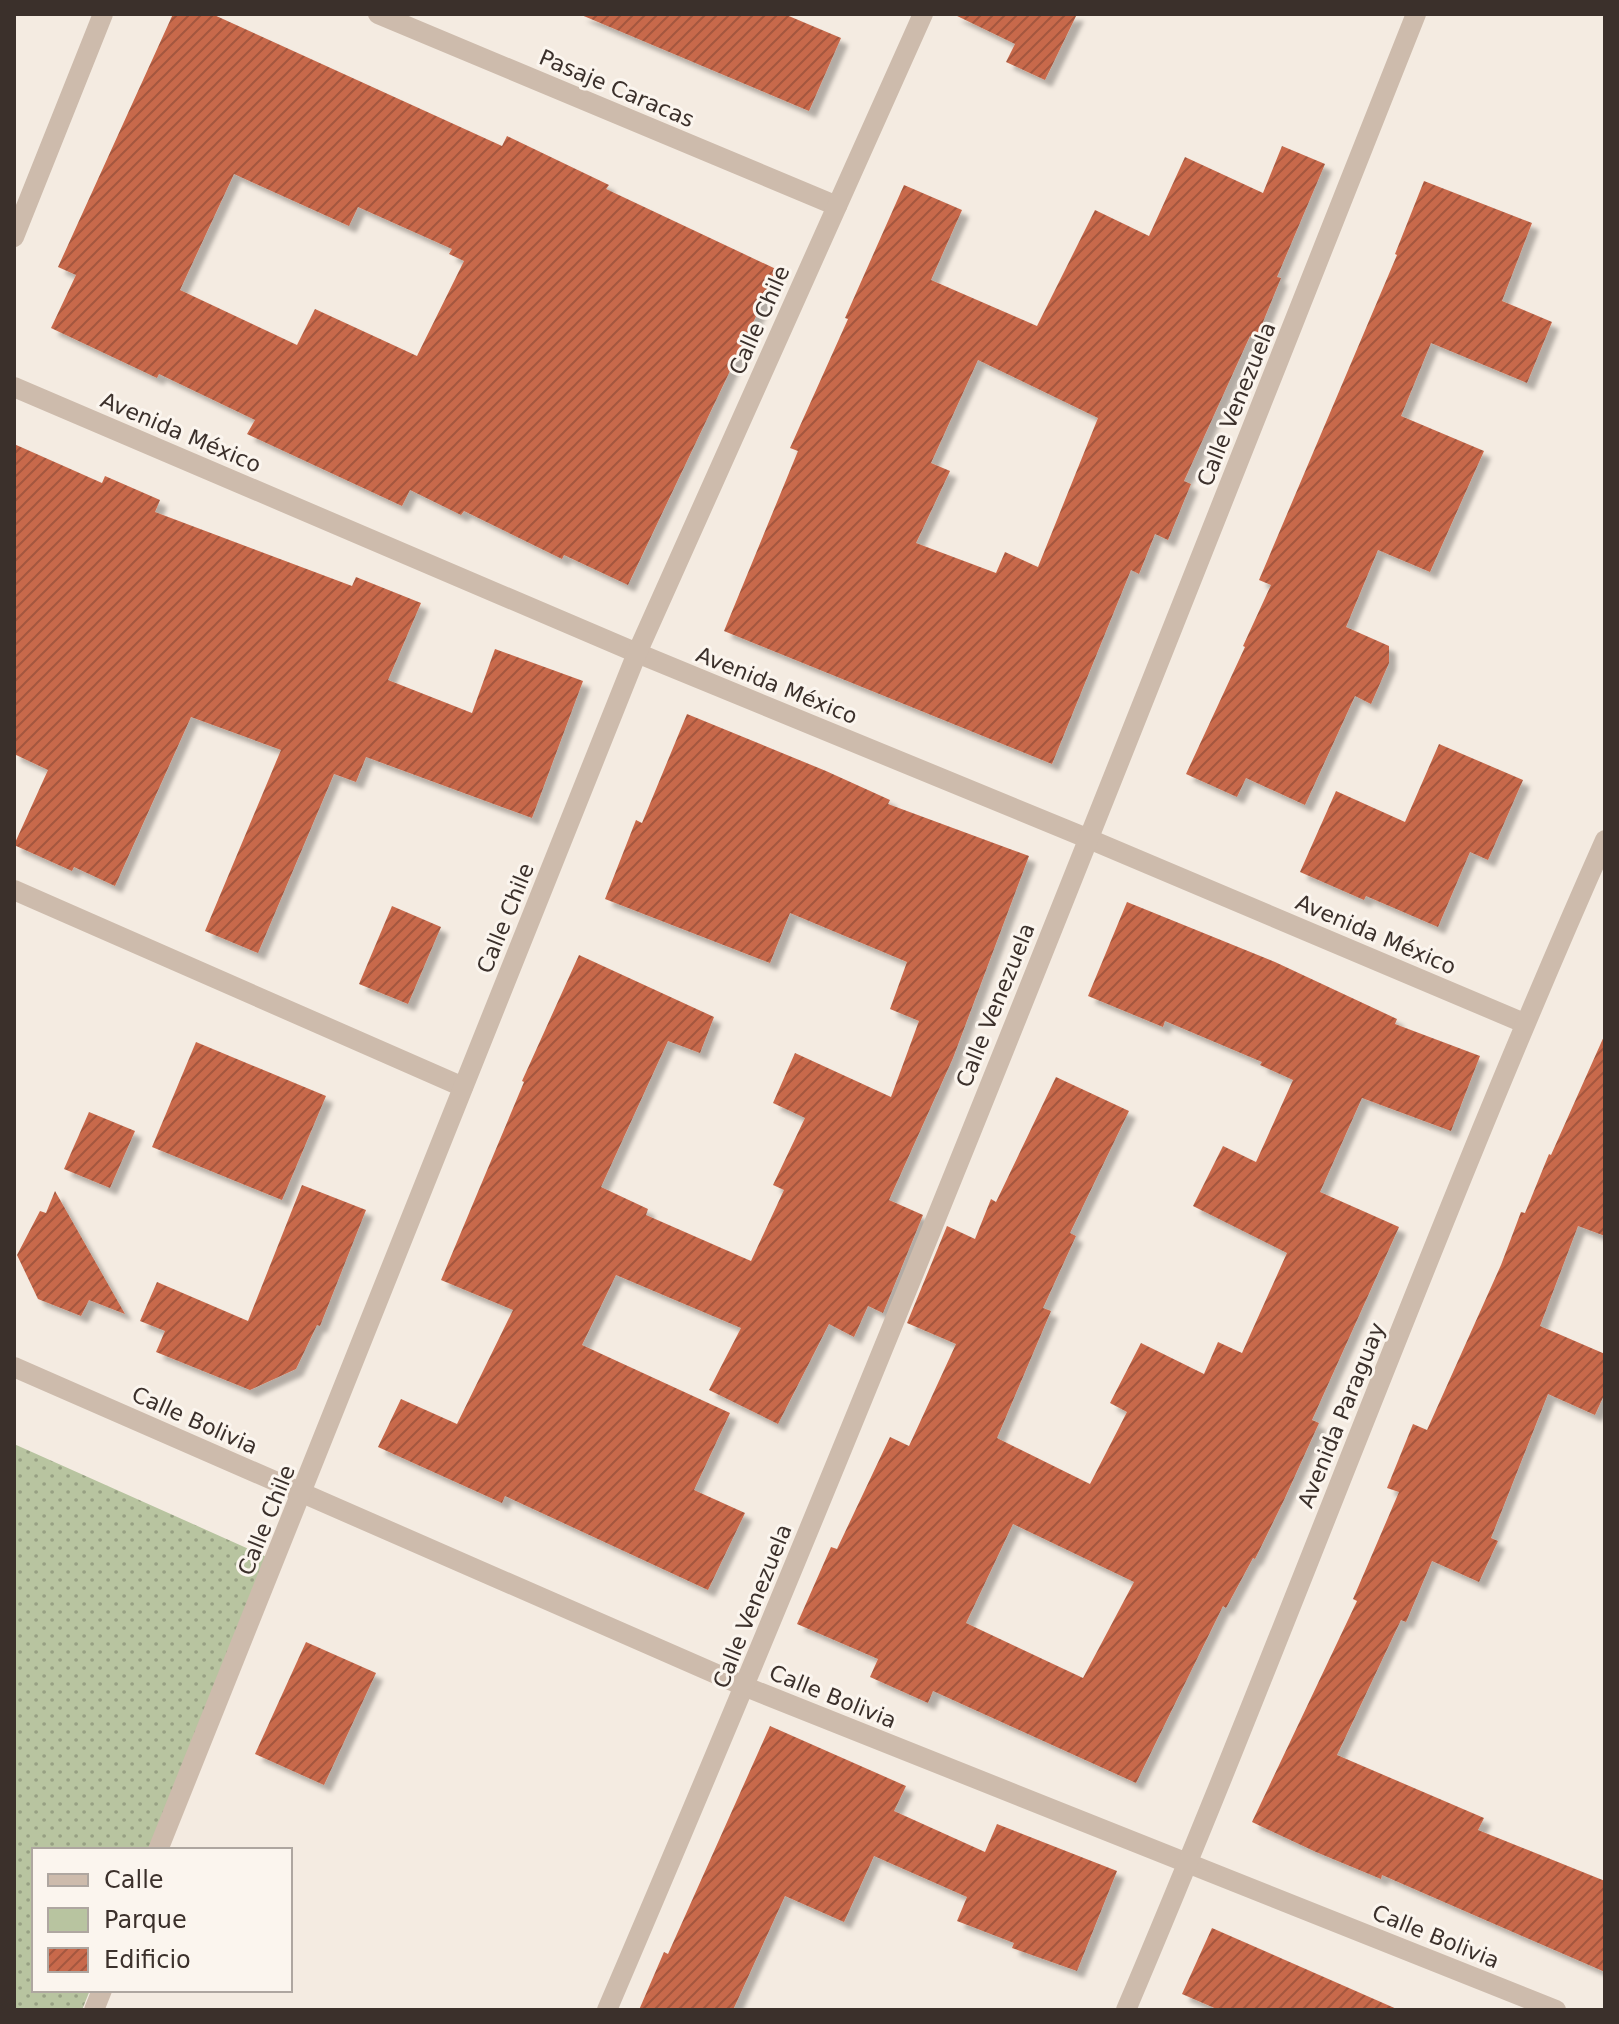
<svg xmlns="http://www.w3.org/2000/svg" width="1619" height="2024" font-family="'DejaVu Sans',sans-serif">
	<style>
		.green { fill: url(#green-dots) }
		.building { fill: url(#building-hatch); fill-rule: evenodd; filter: url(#shadow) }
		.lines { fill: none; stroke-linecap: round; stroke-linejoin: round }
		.minor { stroke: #cdbbac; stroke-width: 20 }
		.labels { text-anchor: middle; stroke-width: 6; stroke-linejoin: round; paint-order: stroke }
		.street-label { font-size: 22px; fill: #3b302b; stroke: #fbf5ee }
	</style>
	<defs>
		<pattern id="green-dots" width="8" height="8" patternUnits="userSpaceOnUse" patternTransform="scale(2)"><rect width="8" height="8" fill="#b8c4a0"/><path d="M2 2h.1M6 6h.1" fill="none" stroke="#97a083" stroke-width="1.8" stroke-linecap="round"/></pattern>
		<pattern id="building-hatch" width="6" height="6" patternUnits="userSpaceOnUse" patternTransform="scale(2)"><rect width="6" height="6" fill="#c8694b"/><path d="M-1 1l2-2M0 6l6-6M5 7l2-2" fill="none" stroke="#a4573f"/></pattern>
		<filter id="shadow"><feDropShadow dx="7" dy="7" stdDeviation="2" flood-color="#0004"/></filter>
	</defs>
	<rect width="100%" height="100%" fill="#f4ebe1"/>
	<path class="green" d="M14,1444L269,1558L148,1850H34V1990H90L82,2010H14Z"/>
	<g class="building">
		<path d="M173,14H212L502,146L507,136L609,185L606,189L778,270L628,585L564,555L562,559L464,511L461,515L410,490L402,506L247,434L255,420L159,374L157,378L51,328L76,275L58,267ZM234,174L349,226L358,207L452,249L449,254L464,261L417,356L315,309L297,345L180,290Z"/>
		<path d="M579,14H784L841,38L809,111Z"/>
		<path d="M953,14H1077L1045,80L1006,62L1015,44Z"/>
		<path d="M1282,146L1325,164L1277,277L1281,278L1256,339L1250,336L1184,481L1191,484L1168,540L1155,534L1139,574L1131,570L1052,764L724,631L798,451L790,448L848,319L845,318L904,185L962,210L931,280L1037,326L1095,210L1149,236L1185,157L1263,193ZM978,360L1098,418L1038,567L1005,552L996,573L916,543L950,471L931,463Z"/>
		<path d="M1424,181L1532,223L1502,301L1552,322L1527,383L1431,343L1401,416L1484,451L1430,572L1378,550L1346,627L1389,646V663L1371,704L1355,696L1305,805L1246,778L1237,797L1186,774L1245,647L1243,646L1271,585L1259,580L1397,255L1395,254Z"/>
		<path d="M14,444L102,483L105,476L160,500L155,512L352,586L356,577L421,603L388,680L472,713L495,649L583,681L532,818L366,757L356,782L334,774L258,953L205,931L281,750L191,717L115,886L74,867L72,871L14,845L48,770L14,754Z"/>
		<path d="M687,714L826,771L890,800L888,804L1029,856L953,1058L889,1200L923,1215L883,1313L868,1306L854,1337L829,1324L778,1424L709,1390L741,1328L616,1275L582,1345L730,1413L694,1490L745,1513L708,1590L505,1496L502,1503L378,1447L401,1399L457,1424L513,1310L441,1280L524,1082L522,1081L579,955L714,1017L700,1053L668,1041L601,1187L648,1209L646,1215L751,1261L784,1190L773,1185L805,1118L773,1103L795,1053L891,1097L919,1021L890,1009L907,962L790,913L770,963L605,899L636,820L642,823Z"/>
		<path d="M1439,744L1523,780L1488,860L1470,852L1438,927L1366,896L1364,900L1300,872L1336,791L1405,822Z"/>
		<path d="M1127,902L1275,962L1397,1019L1395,1024L1480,1056L1451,1131L1362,1098L1320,1192L1399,1227L1312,1420L1319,1423L1284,1500L1255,1559L1253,1558L1226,1608L1223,1606L1136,1783L933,1691L928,1703L870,1677L878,1659L797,1624L831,1547L837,1549L890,1437L909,1446L956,1344L907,1323L947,1226L975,1239L991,1199L996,1202L1056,1077L1129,1111L1070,1233L1076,1236L1043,1308L1051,1311L997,1438L1090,1484L1127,1412L1110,1403L1141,1343L1204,1374L1218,1342L1242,1353L1287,1253L1193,1206L1223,1146L1256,1162L1293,1080L1260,1065L1262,1062L1165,1021L1163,1027L1088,996ZM1013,1524L1134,1582L1083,1678L966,1623Z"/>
		<path d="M392,906L441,927L408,1004L359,984Z"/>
		<path d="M1605,1034V1236L1578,1226L1540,1326L1605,1354V1393L1595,1415L1548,1394L1491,1538L1498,1541L1479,1582L1432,1561L1406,1622L1401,1620L1337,1755L1484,1818L1478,1830L1605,1881V1972L1382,1875L1381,1879L1316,1852L1252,1822L1357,1601L1353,1599L1399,1492L1387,1488L1413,1424L1427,1430L1501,1265L1521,1212L1525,1213L1549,1154L1551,1155Z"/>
		<path d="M196,1042L326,1096L282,1200L152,1147Z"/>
		<path d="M89,1112L135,1131L110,1188L64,1169Z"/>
		<path d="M302,1185L366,1210L320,1326L317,1325L296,1369L250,1390L156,1352L165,1331L140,1321L157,1282L248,1321Z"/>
		<path d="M55,1191L125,1314L89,1300L81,1316L38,1299L17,1255L40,1211L46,1213Z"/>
		<path d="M306,1642L376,1673L324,1785L255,1754Z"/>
		<path d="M770,1726L906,1786L894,1811L985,1852L997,1824L1117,1871L1077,1971L1012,1948L1014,1943L957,1921L967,1897L874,1856L844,1922L785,1896L733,2010H639L664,1952L668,1954Z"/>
		<path d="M1212,1928L1399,2010H1219L1182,1994Z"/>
	</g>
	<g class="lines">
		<g class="minor">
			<path d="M378,14L837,206"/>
			<path d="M14,237L103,14"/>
			<path d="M14,387L637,653L1089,839L1524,1023"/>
			<path d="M14,890L463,1087"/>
			<path d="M14,1367L746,1687L1556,2010"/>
			<path d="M158,1850L637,653L923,14"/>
			<path d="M94,2010L102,1990"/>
			<path d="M607,2010C890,1350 1151,681 1416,14"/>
			<path d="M1126,2010C1291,1622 1434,1225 1605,840"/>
		</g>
	</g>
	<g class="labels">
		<g class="street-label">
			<text transform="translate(617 88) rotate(23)" y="8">Pasaje Caracas</text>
			<text transform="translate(759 320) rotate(-66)" y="8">Calle Chile</text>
			<text transform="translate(1236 404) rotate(-68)" y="8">Calle Venezuela</text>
			<text transform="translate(181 432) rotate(23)" y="8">Avenida México</text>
			<text transform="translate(777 685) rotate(22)" y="8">Avenida México</text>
			<text transform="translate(505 918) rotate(-68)" y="8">Calle Chile</text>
			<text transform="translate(1376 934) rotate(23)" y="8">Avenida México</text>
			<text transform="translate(995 1005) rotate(-68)" y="8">Calle Venezuela</text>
			<text transform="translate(1341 1415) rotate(-68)" y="8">Avenida Paraguay</text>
			<text transform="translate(195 1420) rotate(24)" y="8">Calle Bolivia</text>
			<text transform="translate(266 1520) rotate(-68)" y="8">Calle Chile</text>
			<text transform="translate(752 1606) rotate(-68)" y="8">Calle Venezuela</text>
			<text transform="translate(833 1696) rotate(22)" y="8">Calle Bolivia</text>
			<text transform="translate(1436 1936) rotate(22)" y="8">Calle Bolivia</text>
		</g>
	</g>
	<rect width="1619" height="2024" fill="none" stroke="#3b302b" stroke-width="32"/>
	<rect x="32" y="1848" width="260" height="144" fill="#fbf5ee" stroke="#aea6a0" stroke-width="2"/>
	<rect x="48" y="1874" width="40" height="12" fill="#cdbbac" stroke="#aea6a0" stroke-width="2"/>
	<text x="104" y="1888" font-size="24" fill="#3b302b">Calle</text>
	<rect x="48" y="1908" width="40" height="24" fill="#b8c4a0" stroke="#aea6a0" stroke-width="2"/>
	<text x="104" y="1928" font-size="24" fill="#3b302b">Parque</text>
	<rect x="48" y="1948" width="40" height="24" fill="url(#building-hatch)" stroke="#aea6a0" stroke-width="2"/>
	<text x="104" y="1968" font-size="24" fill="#3b302b">Edificio</text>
</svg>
